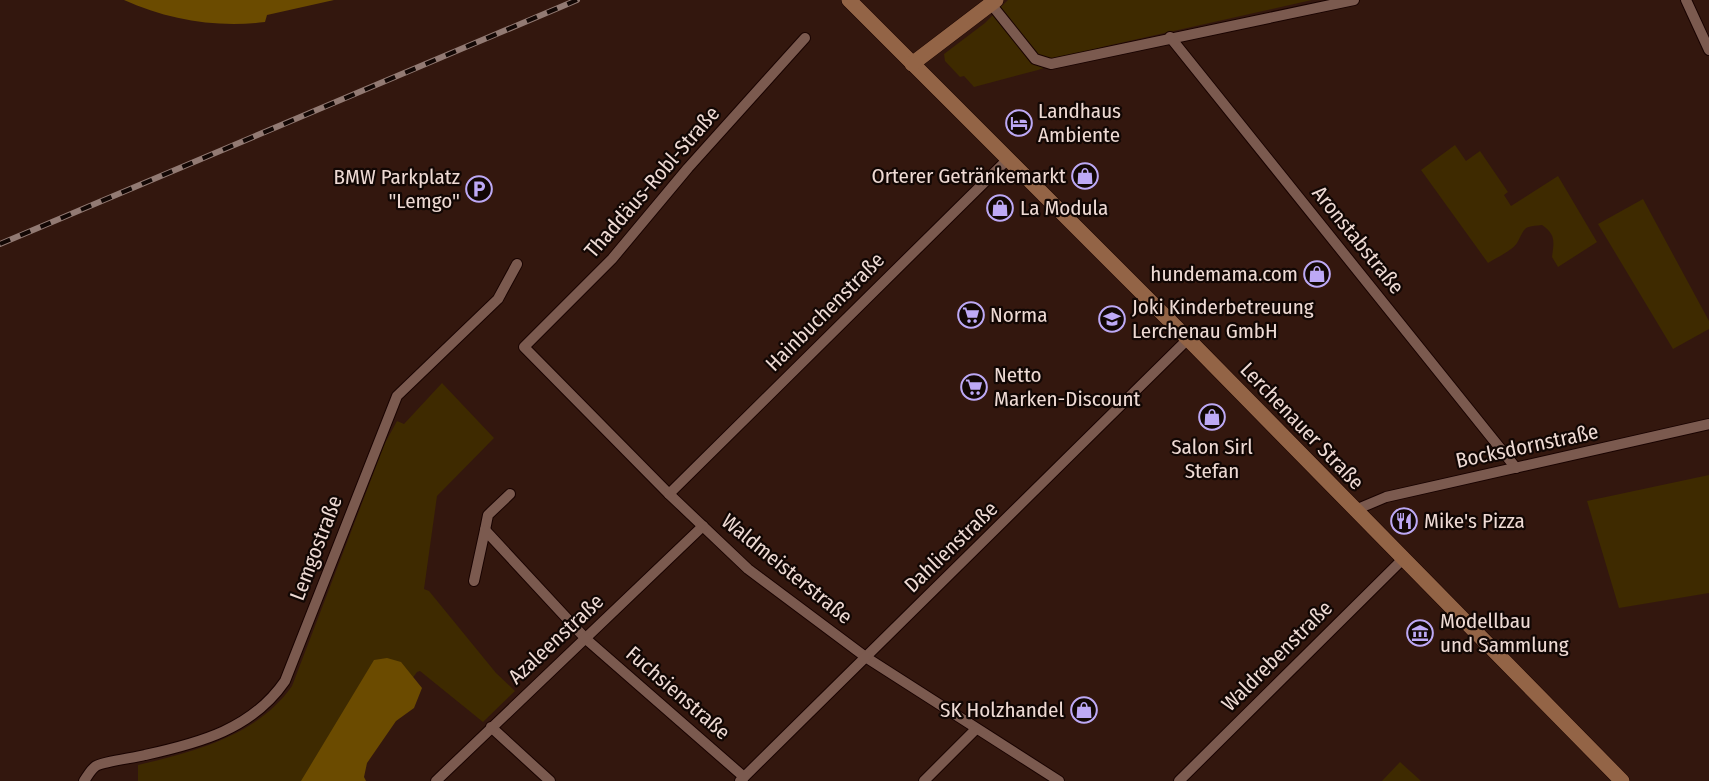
<svg xmlns="http://www.w3.org/2000/svg" width="1709" height="781" font-family="'Fira Sans Condensed',sans-serif">
	<style>
		.green { fill: #3e2a00 }
		.forest { fill: #6b4b00 }
		.lines { fill: none; stroke-linecap: round; stroke-linejoin: round }
		.street-casing { stroke: #190300; stroke-width: 12 }
		.secondary-casing { stroke: #190300; stroke-width: 16 }
		.street { stroke: #7b5a4f; stroke-width: 10 }
		.secondary { stroke: #936446; stroke-width: 15 }
		.rail-casing { stroke: #927a73; stroke-width: 6 }
		.rail { stroke: #120704; stroke-width: 4; stroke-dasharray: 11; stroke-linecap: butt }
		.labels { text-anchor: middle; stroke-width: 4.5; stroke-linejoin: round; paint-order: stroke }
		.poi-label { font-size: 21px; fill: #eedad4; stroke: #120704; text-anchor: start }
		.street-label { font-size: 21px; fill: #eedad4; stroke: #120704 }
	</style>
	<rect width="100%" height="100%" fill="#33170e"/>
	<g class="green">
		<path d="M1008,0H1312L1102,47L1038,70L974,87L964,76L960,77L945,61L944,54L985,23Z"/>
		<path d="M1455,145L1466,161L1480,151L1508,192L1504,195L1511,206L1558,176L1597,242L1558,267L1552,257C1554,241 1556,235 1542,225C1522,227 1526,227 1517,243C1513,250 1496,258 1488,263L1421,170Z"/>
		<path d="M1643,199L1709,321V329L1673,349L1598,224Z"/>
		<path d="M442,383L494,438L437,496L424,589L429,591L496,673L515,691L483,722L420,671L417,672L339,781H138V765C195,751 257,736 292,686L385,443L397,421L404,424Z"/>
		<path d="M1709,475V593L1619,608L1587,501Z"/>
		<path d="M1400,762L1421,781H1382Z"/>
	</g>
	<g class="forest">
		<path d="M124,0H334L267,15L265,22C217,28 168,20 124,0Z"/>
		<path d="M387,658L401,662L422,688L414,708L396,721L367,763L364,777L366,781H301L374,660Z"/>
	</g>
	<g class="lines">
		<g class="street-casing">
			<g id="street">
				<path d="M1686,0L1709,50"/>
				<path d="M991,4L1035,59L1051,64L1354,0"/>
				<path d="M1170,37L1516,468"/>
				<path d="M805,38L688,168L612,259L524,347L669,494L748,569L867,658L1059,781"/>
				<path d="M669,494L1008,159"/>
				<path d="M1355,510L1386,497L1709,424"/>
				<path d="M485,530L488,515L510,494"/>
				<path d="M474,581L485,530L586,639L744,777"/>
				<path d="M491,727L550,781"/>
				<path d="M84,781C87,777 91,769 96,766C105,761 134,758 145,755C200,743 252,729 285,681L397,396L498,299L517,264"/>
				<path d="M436,781L703,526"/>
				<path d="M740,781L1188,339"/>
				<path d="M924,781L975,730"/>
				<path d="M1179,781L1403,559"/>
			</g>
		</g>
		<g class="secondary-casing">
			<g id="secondary">
				<path d="M849,0L1188,339L1622,781"/>
				<path d="M912,64L996,0"/>
			</g>
		</g>
		<use href="#street" class="street"/>
		<use href="#secondary" class="secondary"/>
		<g class="rail-casing">
			<path id="rail" d="M0,244L577,0"/>
		</g>
		<use href="#rail" class="rail"/>
	</g>
	<defs>
		<g id="hotel-ring" transform="scale(1.35)"><circle r="9.5" fill="#120704" stroke="#bda9f5" stroke-width="1.5"/><path d="M-6-4.5h1.5V1H6V5H4.5V3h-9V5H-6ZM-4 0a1.8 1.8 0 1 1 3.6 0ZM.5 0V-2.5h3Q6-2.5 6 0Z" fill="#bda9f5"/></g>
		<g id="shop-ring" transform="scale(1.35)"><circle r="9.5" fill="#120704" stroke="#bda9f5" stroke-width="1.5"/><path d="M-5-2.5h2.3a2.7 3.5 0 0 1 5.4 0H5L5.5 6h-11ZM-1.5-2.5h3a1.5 2.3 0 0 0-3 0Z" fill="#bda9f5"/></g>
		<g id="parking-ring" transform="scale(1.35)"><circle r="9.5" fill="#120704" stroke="#bda9f5" stroke-width="1.5"/><path d="M-3.5-5.5H1a3.5 3.5 0 0 1 0 7H-1V5.5H-3.5ZM-1-3.4V-.6H.8a1.4 1.4 0 0 0 0-2.8Z" fill="#bda9f5"/></g>
		<g id="supermarket-ring" transform="scale(1.35)"><circle r="9.5" fill="#120704" stroke="#bda9f5" stroke-width="1.5"/><path d="M-6-5.5h2.5l.6 2H6L4.5 2H-2.5L-4.4-4H-6ZM-1.5 3.2a1.3 1.3 0 1 0 .1 0ZM3 3.2a1.3 1.3 0 1 0 .1 0Z" fill="#bda9f5"/></g>
		<g id="school-ring" transform="scale(1.35)"><circle r="9.5" fill="#120704" stroke="#bda9f5" stroke-width="1.5"/><path d="M0-5L7-2L0 1L-7-2ZM-4 1L0 2.5L4 1V4Q0 6-4 4Z" fill="#bda9f5"/></g>
		<g id="restaurant-ring" transform="scale(1.35)"><circle r="9.5" fill="#120704" stroke="#bda9f5" stroke-width="1.5"/><path d="M-5-6h1v4h1v-4h1v4h1v-4h1v5L-1.5 .5V6h-2V.5L-5-1ZM5-6V6H3V1.5H1.5Q1.5-4 5-6Z" fill="#bda9f5"/></g>
		<g id="museum-ring" transform="scale(1.35)"><circle r="9.5" fill="#120704" stroke="#bda9f5" stroke-width="1.5"/><path d="M0-6L6-3V-2H-6V-3ZM-5-1h2V3h-2ZM-1-1h2V3h-2ZM3-1h2V3H3ZM-6 4H6V6H-6Z" fill="#bda9f5"/></g>
	</defs>
	<g fill-rule="evenodd">
		<use href="#hotel-ring" x="1019" y="123"/>
		<use href="#shop-ring" x="1085" y="176"/>
		<use href="#parking-ring" x="479" y="189"/>
		<use href="#shop-ring" x="1000" y="208"/>
		<use href="#shop-ring" x="1317" y="274"/>
		<use href="#supermarket-ring" x="971" y="315"/>
		<use href="#school-ring" x="1112" y="319"/>
		<use href="#supermarket-ring" x="974" y="387"/>
		<use href="#shop-ring" x="1212" y="417"/>
		<use href="#restaurant-ring" x="1404" y="521"/>
		<use href="#museum-ring" x="1420" y="633"/>
		<use href="#shop-ring" x="1084" y="710"/>
	</g>
	<g class="labels">
		<g class="poi-label">
			<text x="1038" y="118">Landhaus<tspan x="1038" dy="24">Ambiente</tspan></text>
			<text x="1066" y="183" text-anchor="end">Orterer Getränkemarkt</text>
			<text x="460" y="184" text-anchor="end">BMW Parkplatz<tspan x="460" dy="24">"Lemgo"</tspan></text>
			<text x="1020" y="215">La Modula</text>
			<text x="1298" y="281" text-anchor="end">hundemama.com</text>
			<text x="1132" y="314">Joki Kinderbetreuung<tspan x="1132" dy="24">Lerchenau GmbH</tspan></text>
			<text x="990" y="322">Norma</text>
			<text x="994" y="382">Netto<tspan x="994" dy="24">Marken-Discount</tspan></text>
			<text x="1212" y="454" text-anchor="middle">Salon Sirl<tspan x="1212" dy="24">Stefan</tspan></text>
			<text x="1424" y="528">Mike's Pizza</text>
			<text x="1440" y="628">Modellbau<tspan x="1440" dy="24">und Sammlung</tspan></text>
			<text x="1064" y="717" text-anchor="end">SK Holzhandel</text>
		</g>
		<g class="street-label">
			<text transform="translate(652 182) rotate(-49)" y="7">Thaddäus-Robl-Straße</text>
			<text transform="translate(1358 240) rotate(51)" y="7">Aronstabstraße</text>
			<text transform="translate(825 312) rotate(-45)" y="7">Hainbuchenstraße</text>
			<text transform="translate(1302 426) rotate(46)" y="7">Lerchenauer Straße</text>
			<text transform="translate(1527 446) rotate(-12)" y="7">Bocksdornstraße</text>
			<text transform="translate(951 547) rotate(-44)" y="7">Dahlienstraße</text>
			<text transform="translate(316 548) rotate(-69)" y="7">Lemgostraße</text>
			<text transform="translate(787 569) rotate(39)" y="7">Waldmeisterstraße</text>
			<text transform="translate(556 639) rotate(-43)" y="7">Azaleenstraße</text>
			<text transform="translate(1277 656) rotate(-45)" y="7">Waldrebenstraße</text>
			<text transform="translate(678 693) rotate(41)" y="7">Fuchsienstraße</text>
		</g>
	</g>
</svg>
